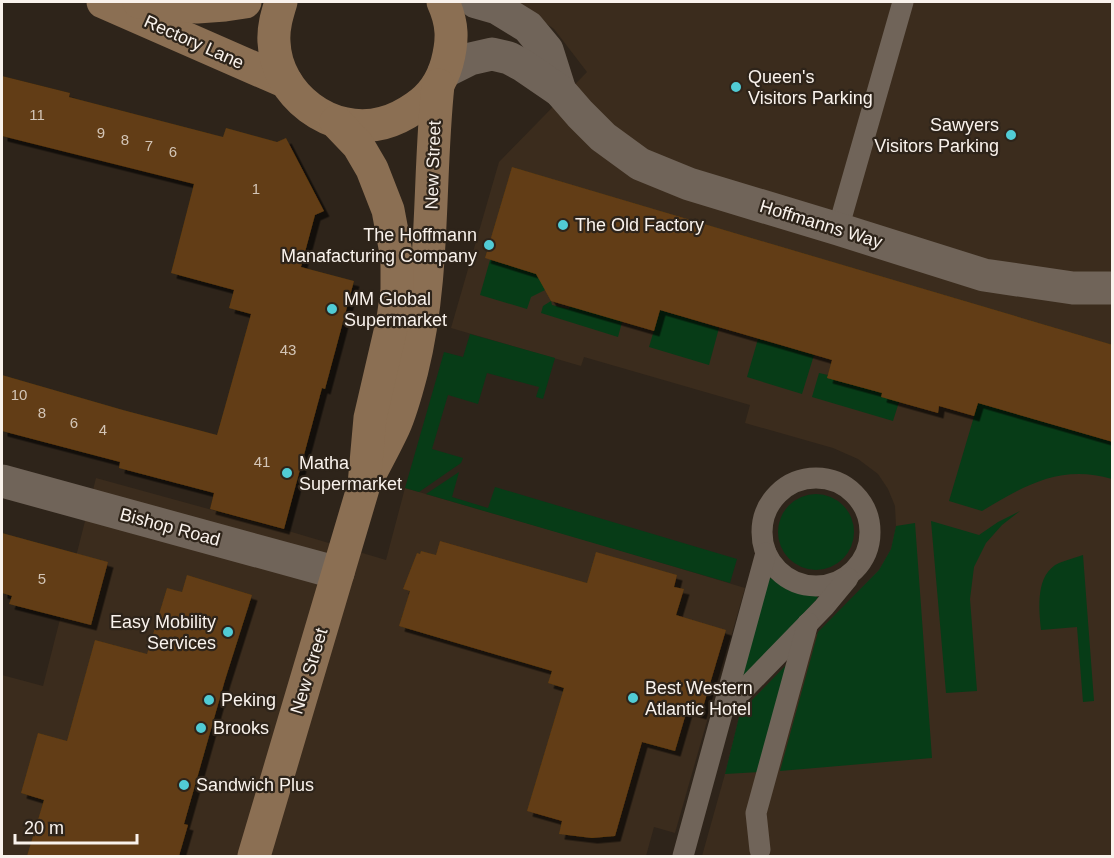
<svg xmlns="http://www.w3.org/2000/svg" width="1114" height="858" font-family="Helvetica,sans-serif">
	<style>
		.built { fill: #3b2c1d }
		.green { fill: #073c17 }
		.building { fill: #623d12; filter: url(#shadow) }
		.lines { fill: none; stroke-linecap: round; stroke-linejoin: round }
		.lane { stroke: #706459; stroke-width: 21 }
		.street { stroke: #706459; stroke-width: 33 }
		.secondary { stroke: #8b6f53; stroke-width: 33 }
		.poi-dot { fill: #51ccd5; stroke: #2e241a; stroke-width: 2 }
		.labels { text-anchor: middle; stroke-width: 4.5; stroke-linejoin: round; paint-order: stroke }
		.number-label { font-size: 15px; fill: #d3c5b6 }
		.street-label { font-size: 18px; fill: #f9f2ec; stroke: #2e241a }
		.poi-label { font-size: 18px; fill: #f9f2ec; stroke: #2e241a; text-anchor: start }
	</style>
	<defs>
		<filter id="shadow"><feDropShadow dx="5.5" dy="5.5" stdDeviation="0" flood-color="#0009"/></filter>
	</defs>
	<rect width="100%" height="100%" fill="#2e241a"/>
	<g class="built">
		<path d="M509,2H1112V856H702L725,774L739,717L753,699L879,570L891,549L896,526L895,506L888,489L878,474L858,459L833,448L745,423L750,405L584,357L581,366L451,328L499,162L587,72L554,29L530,12Z"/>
		<path d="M96,478L285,530L386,560L405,488L599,544L745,588L675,833L654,827L646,856H2V675L43,686Z"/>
	</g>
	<g class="green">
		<path d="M490,260L545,276V290L531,297L527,309L480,295Z"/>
		<path d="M576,285L628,300L618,337L541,313L543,306L551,301L552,305L569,309Z"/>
		<path d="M660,310L719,328L709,365L649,347Z"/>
		<path d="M470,334L555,358L543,399L536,397L539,387L487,373L478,404L448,395L432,449L463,458L461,463L419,492L405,488L444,352L463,357Z"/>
		<path d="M758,339L814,355L802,394L747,377Z"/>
		<path d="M819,373L828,375L827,378L882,393L899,402L893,421L812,397Z"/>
		<path d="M978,403L1112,442V479C1061,464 1025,485 982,511L949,501Z"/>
		<path d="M459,472L452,497L488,508L495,487L737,559L730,583L426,494Z"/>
		<circle cx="816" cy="532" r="38"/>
		<path d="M1020,511L1002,525L986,543L974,567L970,599L977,691L946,693L931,521L979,535L998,522Z"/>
		<path d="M915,523L932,758L780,771L818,632L879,570L891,549L896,526Z"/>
		<path d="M1083,555L1094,701L1083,702L1077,627L1041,630C1039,608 1035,574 1059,563C1066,560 1075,558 1083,555Z"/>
		<path d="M768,578C777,578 783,586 791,589C799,593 807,594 816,595L818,598L741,682Z"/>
		<path d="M789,662L760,772L725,774L739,717L753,699Z"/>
	</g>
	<g class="building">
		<path d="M2,76L70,93L69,97L223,137L226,128L277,142L286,138L324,211L315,215L301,267L354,281L325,389L322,388L284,529L210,509L214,493L119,468L120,462L2,431V375L123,410L217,435L251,314L229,308L234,290L171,273L194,184L2,136Z"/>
		<path d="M512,167L1113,345V442L978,403L974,416L939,406L938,413L881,397L882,393L827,378L832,360L660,310L654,331L551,301L536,274L485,258Z"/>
		<path d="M2,533L108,562L91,625L9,604L12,596L2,593Z"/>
		<path d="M440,541L587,583L596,552L677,575L674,587L684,589L676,615L726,630L701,714L687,710L675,751L642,742L615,836L592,838L559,834L562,821L527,811L564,688L548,683L552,671L399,626L410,591L403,589L417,553L420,554L421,551L436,555Z"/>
		<path d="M187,575L252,595L225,680L184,824L188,825L179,856H27L44,800L21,793L38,733L67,741L95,640L147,654L167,588L182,592Z"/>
	</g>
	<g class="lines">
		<g class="lane">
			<path d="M838,229L903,2"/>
			<circle cx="816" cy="532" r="54"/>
			<path d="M724,710L824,607L848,578"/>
			<path d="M760,850L756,813L808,623"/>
			<path d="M683,856L766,553"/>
		</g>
		<g class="street">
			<path d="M476,2L497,8L528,27L547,50L560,91"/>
			<path d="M444,72L470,59L492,54L509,58L522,65L560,91L580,114L603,137L640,164L689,184L838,229L984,275L1073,288H1112"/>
			<path d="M2,481L338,573"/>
		</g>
		<g class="secondary">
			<path d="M103,2L286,82"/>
			<path d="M139,2L197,7L225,5L245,2"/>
			<path d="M281,2C277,15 273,28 274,42C276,95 331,137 383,123C395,120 406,114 416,107C431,97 442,81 447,63C453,40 453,24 443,2"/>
			<path d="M371,472C379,457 387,442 394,427C402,409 407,389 412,370C435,277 428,180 438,85"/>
			<path d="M254,856L364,485L370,418L393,319L397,290V258L388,210L372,169L358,145L336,122"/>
		</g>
	</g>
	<g class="poi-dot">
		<circle cx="736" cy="87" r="6"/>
		<circle cx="1011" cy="135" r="6"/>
		<circle cx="563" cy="225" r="6"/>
		<circle cx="489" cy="245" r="6"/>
		<circle cx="332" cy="309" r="6"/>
		<circle cx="287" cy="473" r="6"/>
		<circle cx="228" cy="632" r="6"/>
		<circle cx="633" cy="698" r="6"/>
		<circle cx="209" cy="700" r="6"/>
		<circle cx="201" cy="728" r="6"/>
		<circle cx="184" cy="785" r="6"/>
	</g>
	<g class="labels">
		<g class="number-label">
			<text x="37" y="120">11</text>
			<text x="101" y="138">9</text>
			<text x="125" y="145">8</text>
			<text x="149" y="151">7</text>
			<text x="173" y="157">6</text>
			<text x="256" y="194">1</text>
			<text x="288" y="355">43</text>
			<text x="19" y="400">10</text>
			<text x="42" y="418">8</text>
			<text x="74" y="428">6</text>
			<text x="103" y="435">4</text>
			<text x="262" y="467">41</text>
			<text x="42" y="584">5</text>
		</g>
		<g class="street-label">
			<text transform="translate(194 42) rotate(24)" y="6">Rectory Lane</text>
			<text transform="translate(433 165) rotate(-88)" y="6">New Street</text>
			<text transform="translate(821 224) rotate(17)" y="6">Hoffmanns Way</text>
			<text transform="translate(170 527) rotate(15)" y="6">Bishop Road</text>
			<text transform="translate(309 671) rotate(-73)" y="6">New Street</text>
		</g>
		<g class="poi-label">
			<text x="748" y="83">Queen's<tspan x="748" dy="21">Visitors Parking</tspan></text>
			<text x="999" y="131" text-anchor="end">Sawyers<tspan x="999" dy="21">Visitors Parking</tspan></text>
			<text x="575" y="231">The Old Factory</text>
			<text x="477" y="241" text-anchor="end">The Hoffmann<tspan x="477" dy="21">Manafacturing Company</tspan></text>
			<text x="344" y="305">MM Global<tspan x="344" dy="21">Supermarket</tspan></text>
			<text x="299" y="469">Matha<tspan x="299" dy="21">Supermarket</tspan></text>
			<text x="216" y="628" text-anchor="end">Easy Mobility<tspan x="216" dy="21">Services</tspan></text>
			<text x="645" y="694">Best Western<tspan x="645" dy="21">Atlantic Hotel</tspan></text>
			<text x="221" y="706">Peking</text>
			<text x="213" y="734">Brooks</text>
			<text x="196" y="791">Sandwich Plus</text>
		</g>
	</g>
	<rect width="1114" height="858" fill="none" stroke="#f9f2ec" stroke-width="6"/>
	<path d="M15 834v9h122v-9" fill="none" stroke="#f9f2ec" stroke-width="3"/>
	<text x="24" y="834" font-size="18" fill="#f9f2ec" stroke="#2e241a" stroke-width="4.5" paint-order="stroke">20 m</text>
</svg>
